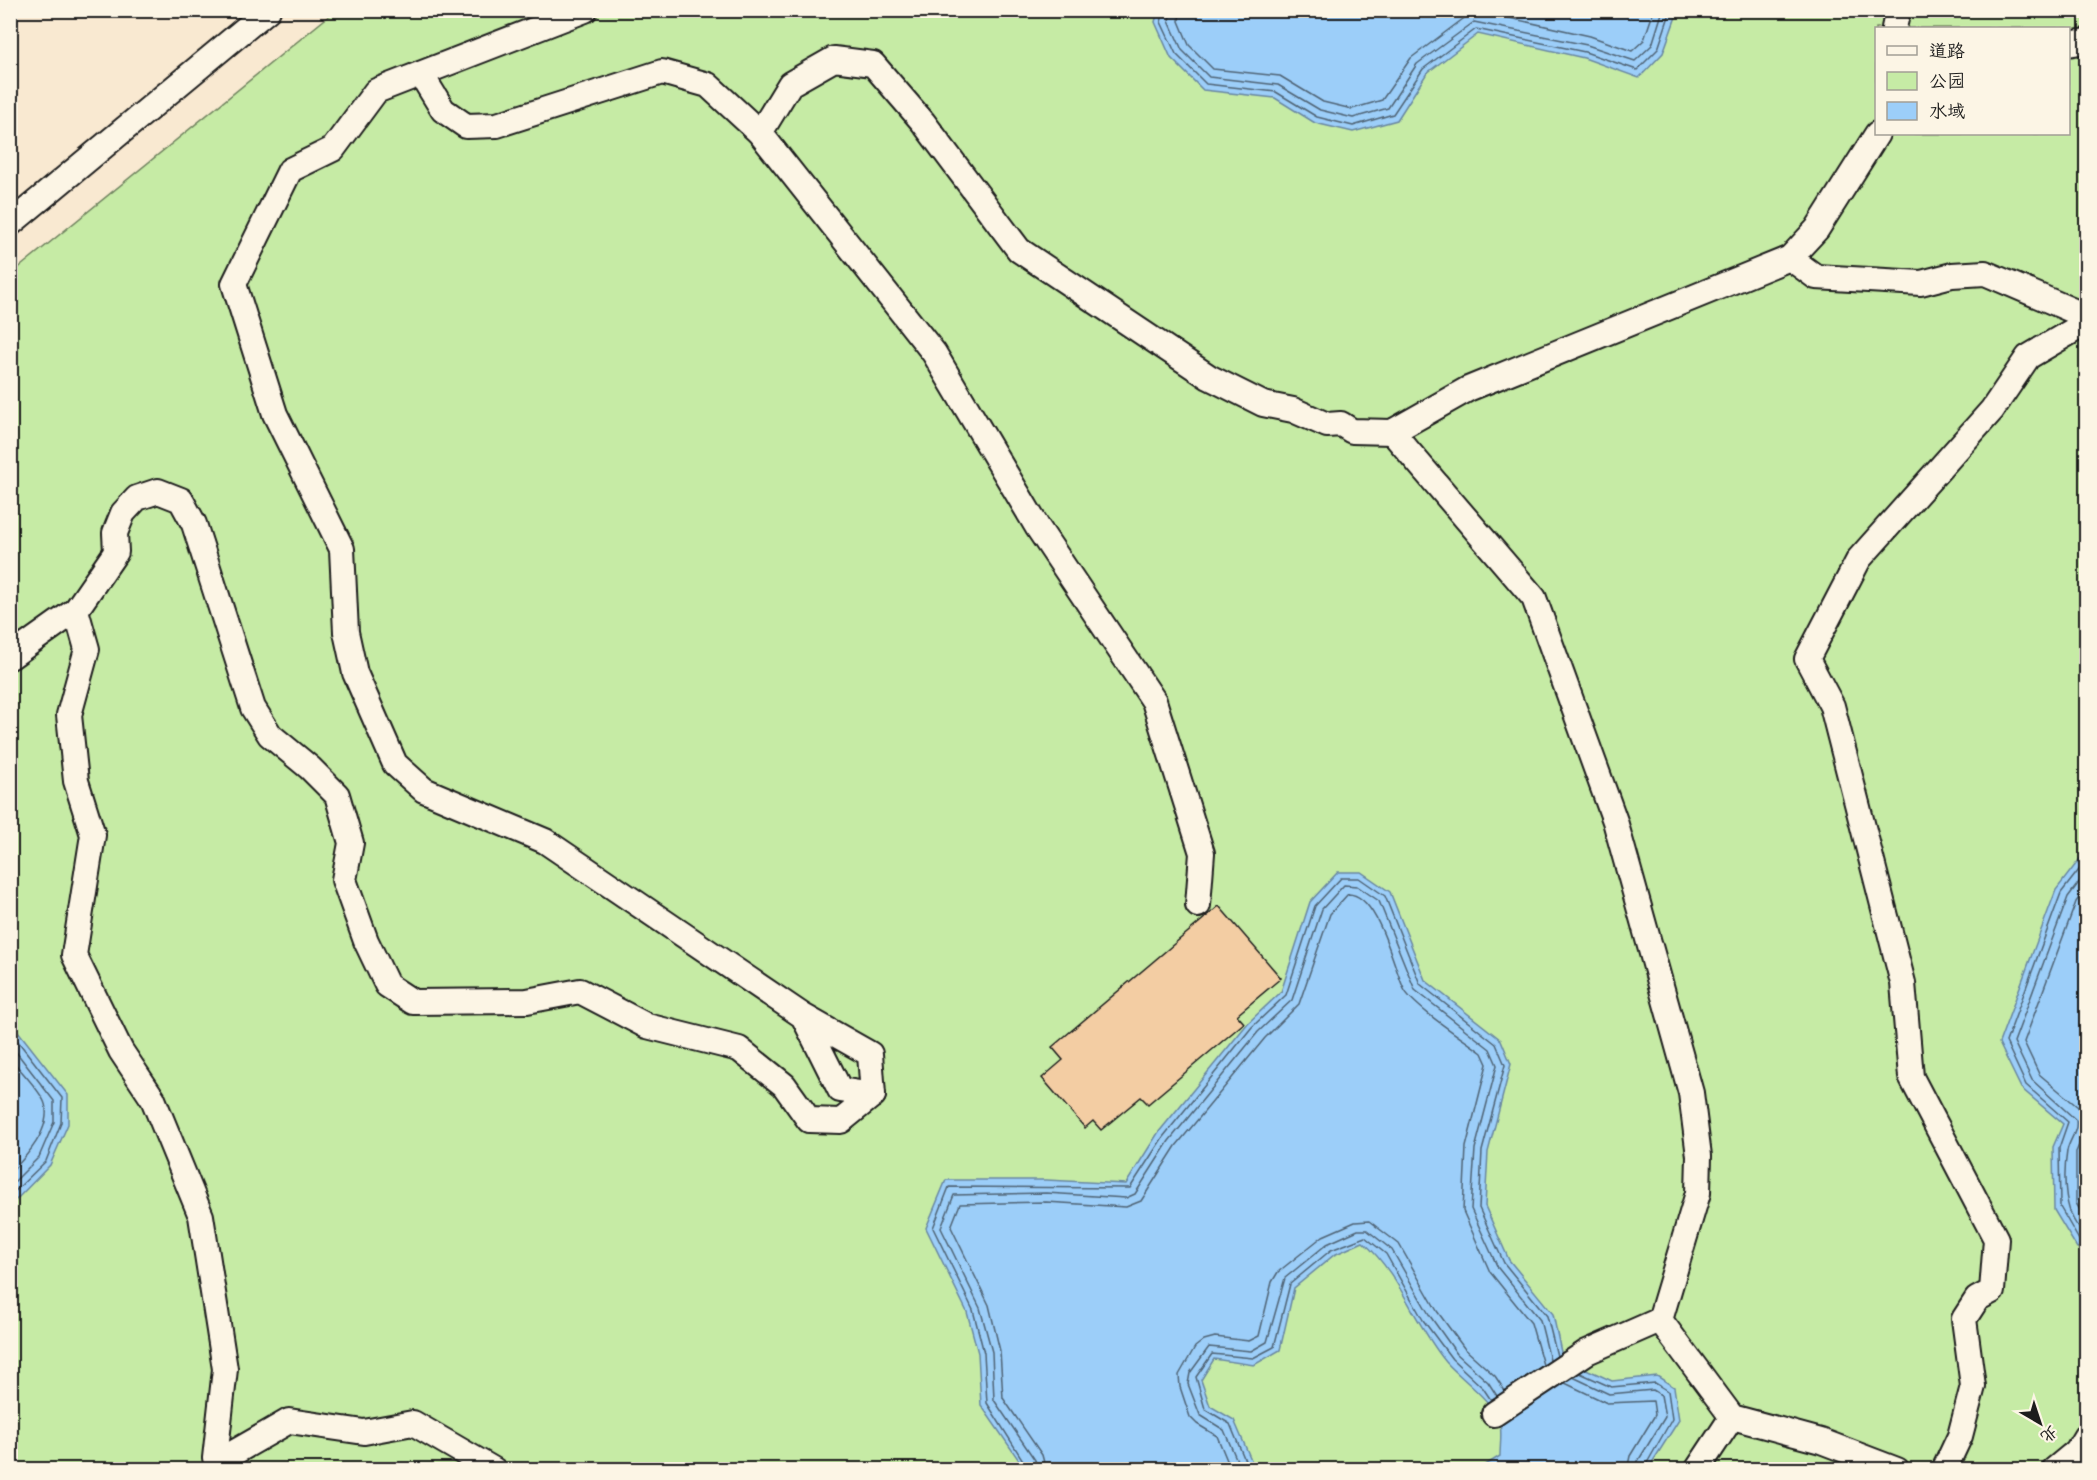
<svg xmlns="http://www.w3.org/2000/svg" width="2097" height="1480" font-family="'Architects Daughter','LXGW WenKai TC',sans-serif">
	<style>
		.green { fill: #c6eba5; stroke: #718460; stroke-width: 1.5; fill-rule: evenodd }
		.water { fill: #9ccef9; stroke: #6987a1; stroke-width: 1.5 }
		.lines { fill: none; stroke-linecap: round; stroke-linejoin: round }
		.shore { stroke: #4f6374; stroke-width: 1.5 }
		.building { fill: #f3cda3; stroke: #1c1c1c; stroke-width: 1.5 }
		.minor-casing { stroke: #1c1c1c; stroke-width: 28 }
		.minor { stroke: #fcf5e5; stroke-width: 24 }
	</style>
	<rect width="100%" height="100%" fill="#f9e9d1"/>
	<filter id="ink" filterUnits="userSpaceOnUse"><feTurbulence type="fractalNoise" baseFrequency=".0167" numOctaves="2"/><feDisplacementMap in="SourceGraphic" scale="12" xChannelSelector="R" yChannelSelector="G"/><feConvolveMatrix kernelMatrix="1 2 1 2 8 2 1 2 1" color-interpolation-filters="sRGB"/></filter>
	<g filter="url(#ink)">
		<path class="green" d="M335,11H2086V1469L11,1470V274ZM1876,28H2068V134H1876Z"/>
		<g class="water">
			<path d="M1158,11L1678,10V11L1663,53L1639,78L1584,58L1478,34L1427,73L1397,120L1353,132L1315,123L1275,98L1203,90L1171,58L1155,22Z"/>
			<path d="M2086,851V1247L2077,1248L2054,1210L2053,1147L2063,1124L2021,1088L1999,1043L2056,890Z"/>
			<path d="M1338,872H1361L1390,892L1425,980L1501,1040L1511,1064L1488,1152L1485,1206L1509,1260L1553,1314L1561,1352L1584,1368L1612,1381L1657,1376L1674,1387L1679,1420L1648,1469H1479L1500,1456C1500,1446 1502,1433 1500,1424C1494,1401 1461,1379 1446,1362C1415,1325 1400,1274 1363,1242L1334,1255L1294,1288L1280,1350L1254,1365L1214,1359L1201,1380L1210,1406L1234,1420L1255,1469H1025L981,1405L978,1353L967,1312L926,1228L946,1180H1046L1126,1184L1158,1133L1248,1023L1281,992L1310,902Z"/>
			<path d="M10,1021L68,1095V1124L50,1165L11,1205Z"/>
		</g>
		<g class="lines">
			<g class="shore">
				<path d="M1164,10L1161,22L1176,54L1206,84L1276,92L1317,117L1353,126L1393,114L1423,69L1476,29L1585,52L1637,70L1658,49L1671,10"/>
				<path d="M1171,10L1169,21L1182,50L1209,77L1278,85L1320,110L1353,118L1388,108L1417,64L1474,22L1587,45L1635,61L1652,45L1663,10"/>
				<path d="M1180,10L1179,21L1189,45L1213,69L1280,76L1323,102L1352,109L1382,100L1411,58L1471,13L1483,12L1590,36L1632,51L1644,40L1654,10"/>
				<path d="M2086,861L2061,893L2006,1042L2026,1085L2068,1122L2059,1148L2060,1207L2079,1240L2086,1241"/>
				<path d="M2086,873L2068,897L2014,1042L2032,1080L2076,1120C2078,1132 2069,1140 2067,1151C2063,1176 2063,1219 2086,1234"/>
				<path d="M2086,888L2076,902L2024,1042L2039,1074L2078,1107L2084,1117L2085,1131L2076,1152V1203L2086,1220"/>
				<path d="M10,1031L62,1098L61,1123L46,1161L10,1196"/>
				<path d="M10,1044L54,1101V1122L39,1157L10,1186"/>
				<path d="M10,1058C19,1069 42,1092 45,1104C52,1129 26,1157 10,1173"/>
				<path d="M1580,1373L1611,1387L1655,1383L1668,1391L1672,1419L1643,1470"/>
				<path d="M1573,1377L1609,1394L1653,1390L1661,1395L1665,1417L1638,1461L1636,1470"/>
				<path d="M1565,1383L1607,1403L1653,1401L1655,1415L1630,1456L1627,1470"/>
				<path d="M1029,1470L987,1403L984,1353L973,1310L933,1228L949,1187L1130,1188L1163,1137L1252,1027L1286,995L1315,906L1341,878H1359L1385,896L1420,984L1496,1044L1505,1065L1482,1151L1479,1208L1504,1263L1547,1316L1557,1356"/>
				<path d="M1037,1470L1035,1460L994,1400L992,1352L980,1308L941,1228L954,1195L1046,1193L1126,1198L1135,1194L1169,1141L1258,1032L1292,1000L1322,909L1344,885L1357,886L1379,901L1415,990L1490,1049L1497,1065L1475,1149L1471,1209L1498,1268L1540,1320L1550,1360"/>
				<path d="M1046,1470L1042,1455L1003,1398L1000,1351L989,1305L951,1227L960,1204L1046,1202L1126,1207L1141,1201L1176,1146L1265,1038L1299,1004L1330,914L1348,894C1378,894 1393,966 1404,989C1412,1006 1465,1040 1482,1053L1487,1064L1466,1147L1463,1211L1490,1272L1531,1323L1543,1365"/>
				<path d="M1231,1470L1217,1436L1197,1424L1190,1417L1180,1387L1179,1375L1195,1347L1204,1340L1215,1337L1249,1341L1259,1336L1272,1282L1278,1272L1323,1236L1355,1222L1369,1221L1399,1244L1437,1311L1464,1348L1495,1376L1505,1391"/>
				<path d="M1241,1470L1224,1430L1200,1415L1188,1384L1190,1373L1209,1347L1251,1351L1267,1342L1285,1278L1327,1244L1358,1230H1367L1392,1250L1430,1316L1457,1354L1488,1382L1497,1396"/>
				<path d="M1249,1470L1230,1424L1205,1409L1196,1377L1212,1354L1253,1358L1274,1347L1290,1284L1331,1250L1365,1237L1386,1254L1423,1320L1452,1359L1483,1388L1491,1400"/>
			</g>
		</g>
		<path class="building" d="M1219,906L1281,978L1237,1015L1244,1023L1148,1104L1141,1097L1101,1130L1093,1121L1085,1128L1042,1078L1063,1060L1052,1047Z"/>
		<g class="lines">
			<g class="minor-casing">
				<g id="minor">
					<path d="M585,10L376,91L333,149L290,170L234,284L275,414L342,549L346,632L355,673L395,764L424,790L545,841L803,1016L870,1054L873,1095L840,1090L803,1016"/>
					<path d="M1894,28L1898,10"/>
					<path d="M2068,44L2086,41"/>
					<path d="M421,74L443,110L466,126L497,125L662,72L708,85L760,133L934,353L1038,528L1154,701L1202,853L1198,905"/>
					<path d="M760,133L790,84L834,59L873,64L923,122L1019,250L1209,377L1263,404L1293,410L1327,425L1341,424L1352,431L1392,432L1468,389L1790,258L1817,229L1877,134"/>
					<path d="M10,224L268,10"/>
					<path d="M1790,258L1816,277L1921,283L1952,275L1985,273L2076,312L2086,313"/>
					<path d="M1392,432L1534,598L1615,821L1691,1093L1699,1156L1698,1193L1660,1320L1732,1417L1821,1441L1897,1470"/>
					<path d="M76,610L87,649L69,715L76,781L93,835L74,955L121,1051L153,1099L201,1216L225,1369L215,1458L230,1455L289,1421L364,1432L413,1423L494,1470"/>
					<path d="M10,657L76,610L116,552L115,533L123,513L137,498L158,491L181,500L194,524L253,708L270,735L310,768L337,795L351,843L344,880L366,941L387,985L413,1002L527,1001L580,991L647,1026L739,1049L784,1085L809,1120L841,1121L873,1095"/>
					<path d="M1494,1414L1587,1352L1660,1320"/>
					<path d="M1697,1470L1732,1417"/>
					<path d="M1944,1470L1960,1436L1973,1386L1964,1319L1977,1299L1992,1291L1996,1239L1911,1077L1903,983L1832,706L1807,659L1859,559L1992,410L2028,357L2086,323"/>
					<path d="M2054,1470L2077,1451L2086,1436"/>
				</g>
			</g>
			<use href="#minor" class="minor"/>
		</g>
	</g>
	<rect width="2097" height="1480" fill="none" stroke="#fcf5e5" stroke-width="36"/>
	<rect x="18" y="18" width="2061" height="1444" fill="none" stroke="#1c1c1c" stroke-width="2" filter="url(#ink)"/>
	<rect x="1875" y="27" width="195" height="108" fill="#fcf5e5" stroke="#a29e95" stroke-width="1.5"/>
	<rect x="1887" y="46" width="30" height="9" fill="#fcf5e5" stroke="#a29e95" stroke-width="1.5"/>
	<text x="1929" y="57" font-size="18" fill="#1c1c1c">道路</text>
	<rect x="1887" y="72" width="30" height="18" fill="#c6eba5" stroke="#a29e95" stroke-width="1.5"/>
	<text x="1929" y="87" font-size="18" fill="#1c1c1c">公园</text>
	<rect x="1887" y="102" width="30" height="18" fill="#9ccef9" stroke="#a29e95" stroke-width="1.5"/>
	<text x="1929" y="117" font-size="18" fill="#1c1c1c">水域</text>
	<g transform="translate(2040 1423) rotate(141)" stroke="#fcf5e5" stroke-width="4.5" paint-order="stroke">
	<path d="M0-4.5L10 22L0 15L-10 22Z" fill="#1c1c1c"/>
	<text y="-9" font-size="16" font-weight="bold" text-anchor="middle" fill="#1c1c1c">北</text>
	</g>
</svg>
